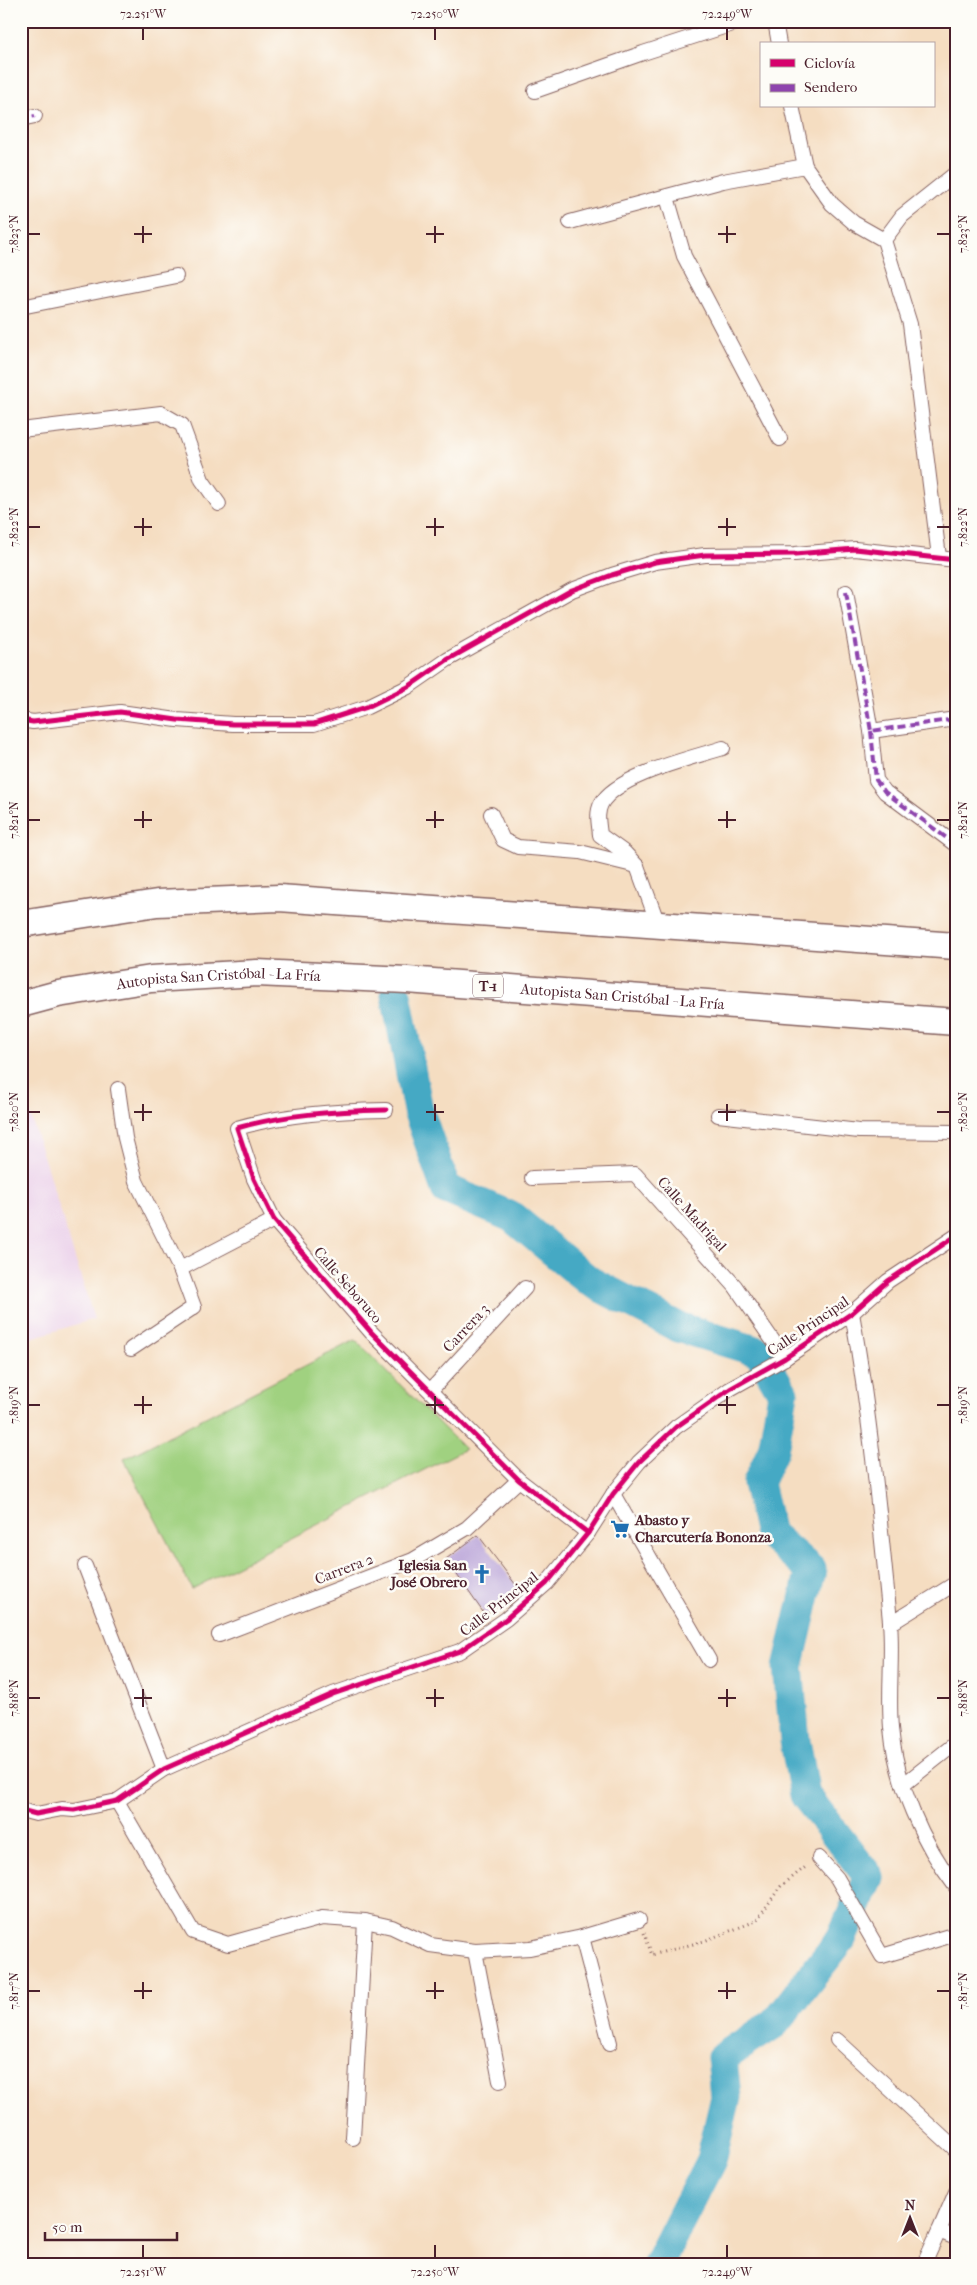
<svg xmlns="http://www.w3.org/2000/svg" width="977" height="2285" font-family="'IM FELL French Canon',serif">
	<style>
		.built { fill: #ebd1eb }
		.green { fill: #a0d180; stroke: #757856 }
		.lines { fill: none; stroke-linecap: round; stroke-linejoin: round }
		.river { stroke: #44a9c4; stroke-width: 31 }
		.building { fill: #b7a1d8 }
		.street-casing { stroke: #866260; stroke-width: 16 }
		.highway-casing { stroke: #866260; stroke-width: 29 }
		.path { stroke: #866260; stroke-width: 3; stroke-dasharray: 1 4; stroke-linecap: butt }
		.street { stroke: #fff; stroke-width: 14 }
		.highway { stroke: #fff; stroke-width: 26 }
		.quiet { stroke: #8e44ad; stroke-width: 4; stroke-dasharray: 8 4; stroke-linecap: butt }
		.cycleway-casing { stroke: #fdfcf7; stroke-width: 8 }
		.cycleway { stroke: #d6006c; stroke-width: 5 }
		.ticks { fill: none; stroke: #4a1f2b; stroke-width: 2 }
		.labels { text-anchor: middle; stroke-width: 5; stroke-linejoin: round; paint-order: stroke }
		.shield { fill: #fdfcf7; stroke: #806168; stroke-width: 1 }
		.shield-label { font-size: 14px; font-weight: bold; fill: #4a1f2b }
		.street-label { font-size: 15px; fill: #4a1f2b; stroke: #fdfcf7 }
		.poi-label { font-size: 15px; font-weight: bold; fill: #4a1f2b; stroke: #fdfcf7; text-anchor: start }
		.neatline { fill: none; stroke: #4a1f2b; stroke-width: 2 }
		.ticks-label { font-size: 12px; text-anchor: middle; fill: #4a1f2b }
	</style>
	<rect width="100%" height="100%" fill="#fdfcf7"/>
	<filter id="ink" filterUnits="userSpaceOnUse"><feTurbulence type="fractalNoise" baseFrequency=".02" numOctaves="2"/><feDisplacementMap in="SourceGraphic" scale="10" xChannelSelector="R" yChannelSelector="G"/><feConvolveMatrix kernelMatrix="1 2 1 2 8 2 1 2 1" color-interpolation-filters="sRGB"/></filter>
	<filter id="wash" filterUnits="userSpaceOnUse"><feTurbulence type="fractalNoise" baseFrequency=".0096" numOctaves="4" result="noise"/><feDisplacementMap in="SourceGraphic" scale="20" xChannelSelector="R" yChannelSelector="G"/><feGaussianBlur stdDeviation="1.12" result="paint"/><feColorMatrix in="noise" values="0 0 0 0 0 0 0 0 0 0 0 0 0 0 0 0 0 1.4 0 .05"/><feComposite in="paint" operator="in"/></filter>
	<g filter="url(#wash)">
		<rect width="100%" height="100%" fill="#f5ddc1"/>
		<path class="built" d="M21,1085L94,1319L21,1341Z"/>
		<path class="green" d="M355,1340L465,1449L192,1589L124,1459Z"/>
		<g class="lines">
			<path class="river" d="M396,995L418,1110L446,1189L512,1217L589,1281L678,1327L759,1352L783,1393L773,1450L758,1483L770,1534L811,1570L788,1667L795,1741L805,1795L869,1877L841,1939L775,2023L722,2058L726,2097L711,2160L658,2264"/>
		</g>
		<g id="blocks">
			<path class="building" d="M478,1535L519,1589L485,1615L446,1559Z"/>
		</g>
	</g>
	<g filter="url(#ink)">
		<use href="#blocks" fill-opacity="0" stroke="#866260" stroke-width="1"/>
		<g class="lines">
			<g class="street-casing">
				<g id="street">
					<path d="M775,21L779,44"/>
					<path d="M535,91L643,53L742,21"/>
					<path d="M792,106L805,166"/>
					<path d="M21,119L35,116"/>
					<path d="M667,197L684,256L780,439"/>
					<path d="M570,222L723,181L805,166L832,204L854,223L884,240L910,324L939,557"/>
					<path d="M884,240L902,216L956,173"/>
					<path d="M21,307L176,276"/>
					<path d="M21,430L161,413L182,425L202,480L219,504"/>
					<path d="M846,592L871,731L956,719"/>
					<path d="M21,720L33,722L120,712L177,720L233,724H314L367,707L408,687L447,660L572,590L612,575L655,562L705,555L795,554L855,549L956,560"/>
					<path d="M871,731L876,780L885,792L956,845"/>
					<path d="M491,814L503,840L518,847L580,852L637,866"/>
					<path d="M658,924L637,866L625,853L600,835C599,824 596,814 601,804C617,775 692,758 723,748"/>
					<path d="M118,1089L125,1138L136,1181L180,1269L194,1307L131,1349"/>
					<path d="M386,1110C335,1111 286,1114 237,1128L254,1179L274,1220L371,1332L519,1480L588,1533"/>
					<path d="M718,1115L859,1131L956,1132"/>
					<path d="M532,1178L635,1174L735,1286L785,1358"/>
					<path d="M180,1269L274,1220"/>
					<path d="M852,1313C870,1415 880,1519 890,1621C893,1657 888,1692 891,1728C896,1783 922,1843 956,1887"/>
					<path d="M431,1390L525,1288"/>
					<path d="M613,1494L709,1660"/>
					<path d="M85,1566L164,1769"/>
					<path d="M890,1624L956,1583"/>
					<path d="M219,1635L413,1560L467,1528L519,1480"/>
					<path d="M903,1785L956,1743"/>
					<path d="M117,1801L193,1932L228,1944L322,1918L365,1921L392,1927L430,1945L475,1951L530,1948L582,1937L639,1920"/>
					<path d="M21,1810L36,1814L62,1809L74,1810L117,1801L164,1769L333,1694L460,1651L506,1619L547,1583L588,1533L613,1494L639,1462L676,1427L730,1389L785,1358L852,1313L888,1281L956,1236"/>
					<path d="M819,1858L837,1878L882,1956L956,1934"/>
					<path d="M582,1937L610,2043"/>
					<path d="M475,1951L500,2081"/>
					<path d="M837,2040L956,2150"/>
					<path d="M353,2138L365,1921"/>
					<path d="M956,2192L939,2231L956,2238"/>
					<path d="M924,2264L939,2231"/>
				</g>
			</g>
			<g class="highway-casing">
				<g id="highway">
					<path d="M21,924L157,903L279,898L956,946"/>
					<path id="s1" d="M21,1004L58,994L151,979L257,973L407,980L956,1022"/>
				</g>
			</g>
			<path class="path" d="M644,1933L652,1955L704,1941L756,1921L781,1886L807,1866"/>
			<use href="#street" class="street"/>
			<use href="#highway" class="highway"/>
			<g class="quiet">
				<path d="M21,119L35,116"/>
				<path d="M846,592L871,731L956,719"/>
				<path d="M871,731L876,780L885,792L956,845"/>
			</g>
			<g class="cycleway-casing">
				<g id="cycleway">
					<path d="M21,720L33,722L120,712L177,720L233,724H314L367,707L408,687L447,660L572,590L612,575L655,562L705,555L795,554L855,549L956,560"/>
					<path d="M386,1110C335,1111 286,1114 237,1128L254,1179L274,1220L371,1332L519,1480L588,1533"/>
					<path d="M21,1810L36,1814L62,1809L74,1810L117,1801L164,1769L333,1694L460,1651L506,1619L547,1583L588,1533L613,1494L639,1462L676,1427L730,1389L785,1358L852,1313L888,1281L956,1236"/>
				</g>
			</g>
			<use href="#cycleway" class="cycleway"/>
		</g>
	</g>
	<path class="ticks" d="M143,28V40M435,28V40M727,28V40M143,226V243M435,226V243M727,226V243M28,234H40M134,234H152M426,234H444M718,234H736M937,234H950M143,518V536M435,518V536M727,518V536M28,527H40M134,527H152M426,527H444M718,527H736M937,527H950M143,811V828M435,811V828M727,811V828M28,820H40M134,820H152M426,820H444M718,820H736M937,820H950M143,1104V1121M435,1104V1121M727,1104V1121M28,1112H40M134,1112H152M426,1112H444M718,1112H736M937,1112H950M143,1396V1414M435,1396V1414M727,1396V1414M28,1405H40M134,1405H152M426,1405H444M718,1405H736M937,1405H950M143,1689V1707M435,1689V1707M727,1689V1707M28,1698H40M134,1698H152M426,1698H444M718,1698H736M937,1698H950M143,1982V1999M435,1982V1999M727,1982V1999M28,1991H40M134,1991H152M426,1991H444M718,1991H736M937,1991H950M143,2245V2258M435,2245V2258M727,2245V2258"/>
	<defs>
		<g id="supermarket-bare" transform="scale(1.5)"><path d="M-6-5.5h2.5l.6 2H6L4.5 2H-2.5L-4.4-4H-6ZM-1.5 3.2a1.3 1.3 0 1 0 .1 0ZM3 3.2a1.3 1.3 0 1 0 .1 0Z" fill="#1f6fb2" stroke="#fdfcf7" stroke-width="2.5" paint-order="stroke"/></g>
		<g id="church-bare" transform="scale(1.5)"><path d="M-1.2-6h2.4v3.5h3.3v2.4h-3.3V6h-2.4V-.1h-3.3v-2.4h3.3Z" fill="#1f6fb2" stroke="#fdfcf7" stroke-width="2.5" paint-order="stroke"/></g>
	</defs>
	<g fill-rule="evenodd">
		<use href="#supermarket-bare" x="620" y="1529"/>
		<use href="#church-bare" x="482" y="1574"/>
	</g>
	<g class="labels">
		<rect class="shield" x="473" y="974.5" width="30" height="23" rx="4"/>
		<g class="shield-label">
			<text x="488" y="991">T-1</text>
		</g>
		<g class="street-label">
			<text dy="5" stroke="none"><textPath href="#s1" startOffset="200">Autopista San Cristóbal - La Fría</textPath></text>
			<text dy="5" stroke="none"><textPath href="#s1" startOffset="605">Autopista San Cristóbal - La Fría</textPath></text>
			<text transform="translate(692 1214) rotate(48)" y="5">Calle Madrigal</text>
			<text transform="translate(348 1285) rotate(49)" y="5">Calle Seboruco</text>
			<text transform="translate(808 1326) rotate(-34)" y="5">Calle Principal</text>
			<text transform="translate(466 1328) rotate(-47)" y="5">Carrera 3</text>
			<text transform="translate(344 1569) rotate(-21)" y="5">Carrera 2</text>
			<text transform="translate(499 1604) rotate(-38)" y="5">Calle Principal</text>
		</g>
		<g class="poi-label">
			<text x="635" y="1525">Abasto y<tspan x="635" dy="17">Charcutería Bononza</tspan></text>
			<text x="467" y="1570" text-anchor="end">Iglesia San<tspan x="467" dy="17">José Obrero</tspan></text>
		</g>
	</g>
	<rect width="977" height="2285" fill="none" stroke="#fdfcf7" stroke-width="55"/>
	<rect x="760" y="42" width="175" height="65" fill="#fdfcf7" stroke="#b5a4a5"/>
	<rect x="770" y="59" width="25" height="8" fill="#d6006c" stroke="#b5a4a5"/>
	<text x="804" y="68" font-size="15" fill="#4a1f2b">Ciclovía</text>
	<rect x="770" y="84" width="25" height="8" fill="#8e44ad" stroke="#b5a4a5"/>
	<text x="804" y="92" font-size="15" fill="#4a1f2b">Sendero</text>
	<g transform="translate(910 2218)" stroke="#fdfcf7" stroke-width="4" paint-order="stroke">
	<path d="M0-4L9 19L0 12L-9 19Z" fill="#4a1f2b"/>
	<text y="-8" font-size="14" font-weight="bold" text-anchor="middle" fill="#4a1f2b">N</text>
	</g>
	<path d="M45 2232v8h132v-8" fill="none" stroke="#4a1f2b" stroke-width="2.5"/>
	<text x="52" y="2232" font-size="15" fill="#4a1f2b" stroke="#fdfcf7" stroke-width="4" paint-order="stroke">50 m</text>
	<rect x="28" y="28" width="922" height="2230" class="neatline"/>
	<g class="ticks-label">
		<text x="143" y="18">72.251°W</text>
		<text x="435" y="18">72.250°W</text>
		<text x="727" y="18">72.249°W</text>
		<text transform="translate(14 234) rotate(-90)" y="4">7.823°N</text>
		<text transform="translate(963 234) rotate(-90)" y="4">7.823°N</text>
		<text transform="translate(14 527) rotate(-90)" y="4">7.822°N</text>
		<text transform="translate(963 527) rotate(-90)" y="4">7.822°N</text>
		<text transform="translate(14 820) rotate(-90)" y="4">7.821°N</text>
		<text transform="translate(963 820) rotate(-90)" y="4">7.821°N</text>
		<text transform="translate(14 1112) rotate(-90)" y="4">7.820°N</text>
		<text transform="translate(963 1112) rotate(-90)" y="4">7.820°N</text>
		<text transform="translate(14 1405) rotate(-90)" y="4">7.819°N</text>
		<text transform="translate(963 1405) rotate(-90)" y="4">7.819°N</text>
		<text transform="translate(14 1698) rotate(-90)" y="4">7.818°N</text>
		<text transform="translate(963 1698) rotate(-90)" y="4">7.818°N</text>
		<text transform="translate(14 1991) rotate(-90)" y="4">7.817°N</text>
		<text transform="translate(963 1991) rotate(-90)" y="4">7.817°N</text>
		<text x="143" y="2276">72.251°W</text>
		<text x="435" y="2276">72.250°W</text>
		<text x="727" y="2276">72.249°W</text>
	</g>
</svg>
